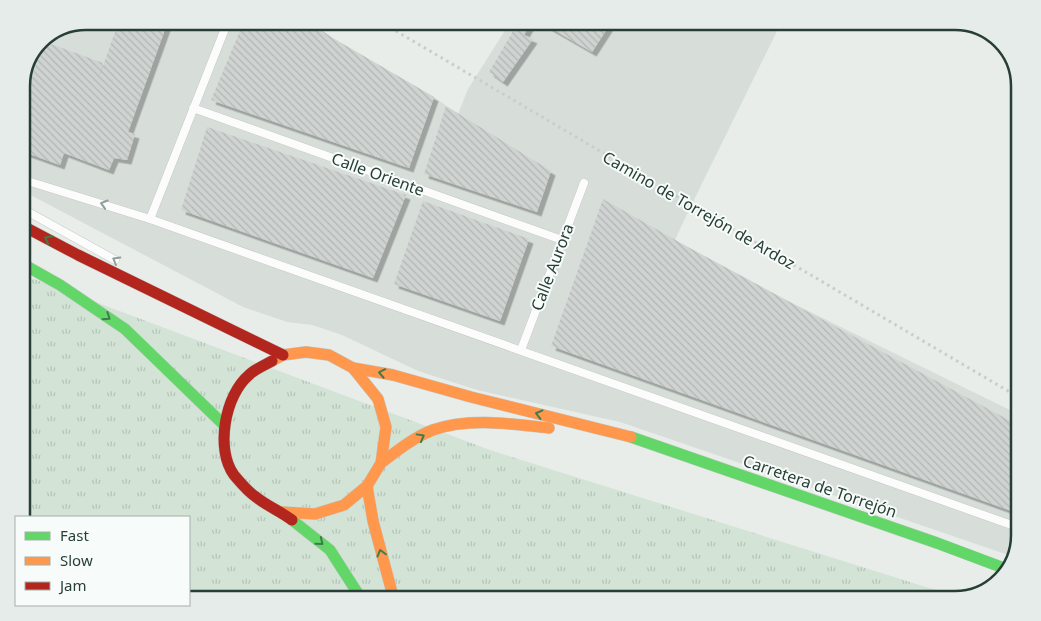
<svg xmlns="http://www.w3.org/2000/svg" width="1041" height="621" font-family="'Noto Sans',sans-serif">
	<style>
		.built { fill: #d7deda }
		.park { fill: url(#park-tufts) }
		.building { fill: url(#building-back-hatch); filter: url(#shadow) }
		.lines { fill: none; stroke-linecap: round; stroke-linejoin: round }
		.lane-casing { stroke: #c5cac7; stroke-width: 9 }
		.fast-casing { stroke: #c4cac7; stroke-width: 12 }
		.slow-casing { stroke: #c4cac7; stroke-width: 12 }
		.jam-casing { stroke: #c4cac7; stroke-width: 12 }
		.path { stroke: #c7cecb; stroke-width: 3; stroke-dasharray: 2.5 4; stroke-linecap: butt }
		.lane { stroke: #fcfcfc; stroke-width: 8 }
		.fast { stroke: #63d668; stroke-width: 11 }
		.slow { stroke: #ff974d; stroke-width: 11 }
		.jam { stroke: #b3261e; stroke-width: 11 }
		.oneway { stroke: #929e9a }
		.oneway2 { stroke: #3f7b4b }
		.labels { text-anchor: middle; stroke-width: 4; stroke-linejoin: round; paint-order: stroke }
		.street-label { font-size: 16px; fill: #273f37; stroke: #f7fbf9 }
		.rim { fill: none; stroke: #273f37; stroke-width: 2.5 }
	</style>
	<defs>
		<pattern id="park-tufts" width="24" height="20" patternUnits="userSpaceOnUse" patternTransform="scale(1.25)"><rect width="24" height="20" fill="#d3e4d7"/><path d="M3 7l-1-3M5 7V3M7 7l1-3M15 17l-1-3M17 17v-4M19 17l1-3" fill="none" stroke="#b5c5b9"/></pattern>
		<pattern id="building-back-hatch" width="6" height="6" patternUnits="userSpaceOnUse" patternTransform="scale(1.25)"><rect width="6" height="6" fill="#cfd4d2"/><path d="M-1 5l2 2M0 0l6 6M5-1l2 2" fill="none" stroke="#b2b7b5"/></pattern>
		<filter id="shadow"><feDropShadow dx="4.5" dy="4.5" stdDeviation="0" flood-color="#0004"/></filter>
	</defs>
	<rect width="100%" height="100%" fill="#e8edea"/>
	<path class="built" d="M86,21H309L331,37L434,97L458,114L468,89L511,21H782L688,212L675,240L782,298L1020,415V535L1014,557L620,422L477,390L418,371L342,335L312,325L287,322L243,307L21,190V173L27,158L21,156V82L40,40Z"/>
	<path class="park" d="M21,274L490,450L961,598L955,600H189V517H21Z"/>
	<g class="building">
		<path d="M119,21H168L128,132L135,134L127,160L114,158L109,170L64,153L60,165L21,151V82L40,40L103,63L98,80Z"/>
		<path d="M244,21H309L331,37L434,97L409,168L211,100Z"/>
		<path d="M519,21H532L524,35L533,39L503,82L489,72Z"/>
		<path d="M548,21H612L592,52L545,25Z"/>
		<path d="M446,106L551,171L537,212L424,174Z"/>
		<path d="M207,127L406,195L373,278L181,210Z"/>
		<path d="M603,199L686,246L1020,426V514L551,346Z"/>
		<path d="M423,201L529,239L500,321L394,284Z"/>
	</g>
	<g class="lines">
		<g class="lane-casing">
			<g id="lane">
				<path d="M193,108L562,240"/>
				<path d="M21,179L150,219L1020,528"/>
				<path d="M21,208L115,260"/>
				<path d="M150,219L228,21"/>
				<path d="M521,350L584,183"/>
			</g>
		</g>
		<g class="fast-casing">
			<g id="fast">
				<path d="M21,263L60,285L125,329L224,425"/>
				<path d="M631,437L937,543L1009,570"/>
				<path d="M292,520L330,550L362,600"/>
			</g>
		</g>
		<g class="slow-casing">
			<g id="slow">
				<path d="M272,361L283,355L306,352L329,355L353,368L378,399L386,427L381,463L367,486L344,505L315,514L282,512"/>
				<path d="M353,368L393,375L471,397L631,437"/>
				<path d="M381,463C397,451 414,437 433,430C469,417 512,424 549,428"/>
				<path d="M367,486L373,521L394,600"/>
			</g>
		</g>
		<g class="jam-casing">
			<g id="jam">
				<path d="M21,225L78,255L283,355"/>
				<path d="M272,361C265,365 255,369 249,375C225,395 215,449 234,475C240,482 248,492 256,497C267,506 280,511 292,520"/>
			</g>
		</g>
		<path class="path" d="M379,21L1020,398"/>
		<use href="#lane" class="lane"/>
		<use href="#fast" class="fast"/>
		<use href="#slow" class="slow"/>
		<use href="#jam" class="jam"/>
	</g>
	<defs><path id="oneway-chevron" d="M-2-3.5L2.5 0L-2 3.5" fill="none" stroke-width="1.6" stroke-linecap="round" stroke-linejoin="round" transform="scale(1.25)"/></defs>
	<g class="oneway">
		<use href="#oneway-chevron" transform="translate(104 204) rotate(-163)"/>
		<use href="#oneway-chevron" transform="translate(116 260) rotate(-150)"/>
	</g>
	<g class="oneway2">
		<use href="#oneway-chevron" transform="translate(48 239) rotate(-152)"/>
		<use href="#oneway-chevron" transform="translate(107 317) rotate(34)"/>
		<use href="#oneway-chevron" transform="translate(382 373) rotate(-169)"/>
		<use href="#oneway-chevron" transform="translate(539 414) rotate(-166)"/>
		<use href="#oneway-chevron" transform="translate(421 437) rotate(-29)"/>
		<use href="#oneway-chevron" transform="translate(320 542) rotate(39)"/>
		<use href="#oneway-chevron" transform="translate(381 553) rotate(-105)"/>
	</g>
	<g class="labels">
		<g class="street-label">
			<text transform="translate(378 174) rotate(20)" y="6">Calle Oriente</text>
			<text transform="translate(699 210) rotate(30)" y="6">Camino de Torrejón de Ardoz</text>
			<text transform="translate(552 267) rotate(-69)" y="6">Calle Aurora</text>
			<text transform="translate(820 486) rotate(19)" y="6">Carretera de Torrejón</text>
		</g>
	</g>
	<path d="M0 0H1041V621H0ZM86 30H955A56 56 0 0 1 1011 86V535A56 56 0 0 1 955 591H86A56 56 0 0 1 30 535V86A56 56 0 0 1 86 30Z" fill="#e6ece9" fill-rule="evenodd"/>
	<path class="rim" d="M86 30H955A56 56 0 0 1 1011 86V535A56 56 0 0 1 955 591H86A56 56 0 0 1 30 535V86A56 56 0 0 1 86 30Z"/>
	<rect x="15" y="516" width="175" height="90" fill="#f7fbf9" stroke="#a4b0ab"/>
	<rect x="25" y="532" width="25" height="8" fill="#63d668" stroke="#a4b0ab"/>
	<text x="60" y="541" font-size="15" fill="#273f37">Fast</text>
	<rect x="25" y="557" width="25" height="8" fill="#ff974d" stroke="#a4b0ab"/>
	<text x="60" y="566" font-size="15" fill="#273f37">Slow</text>
	<rect x="25" y="582" width="25" height="8" fill="#b3261e" stroke="#a4b0ab"/>
	<text x="60" y="591" font-size="15" fill="#273f37">Jam</text>
</svg>
